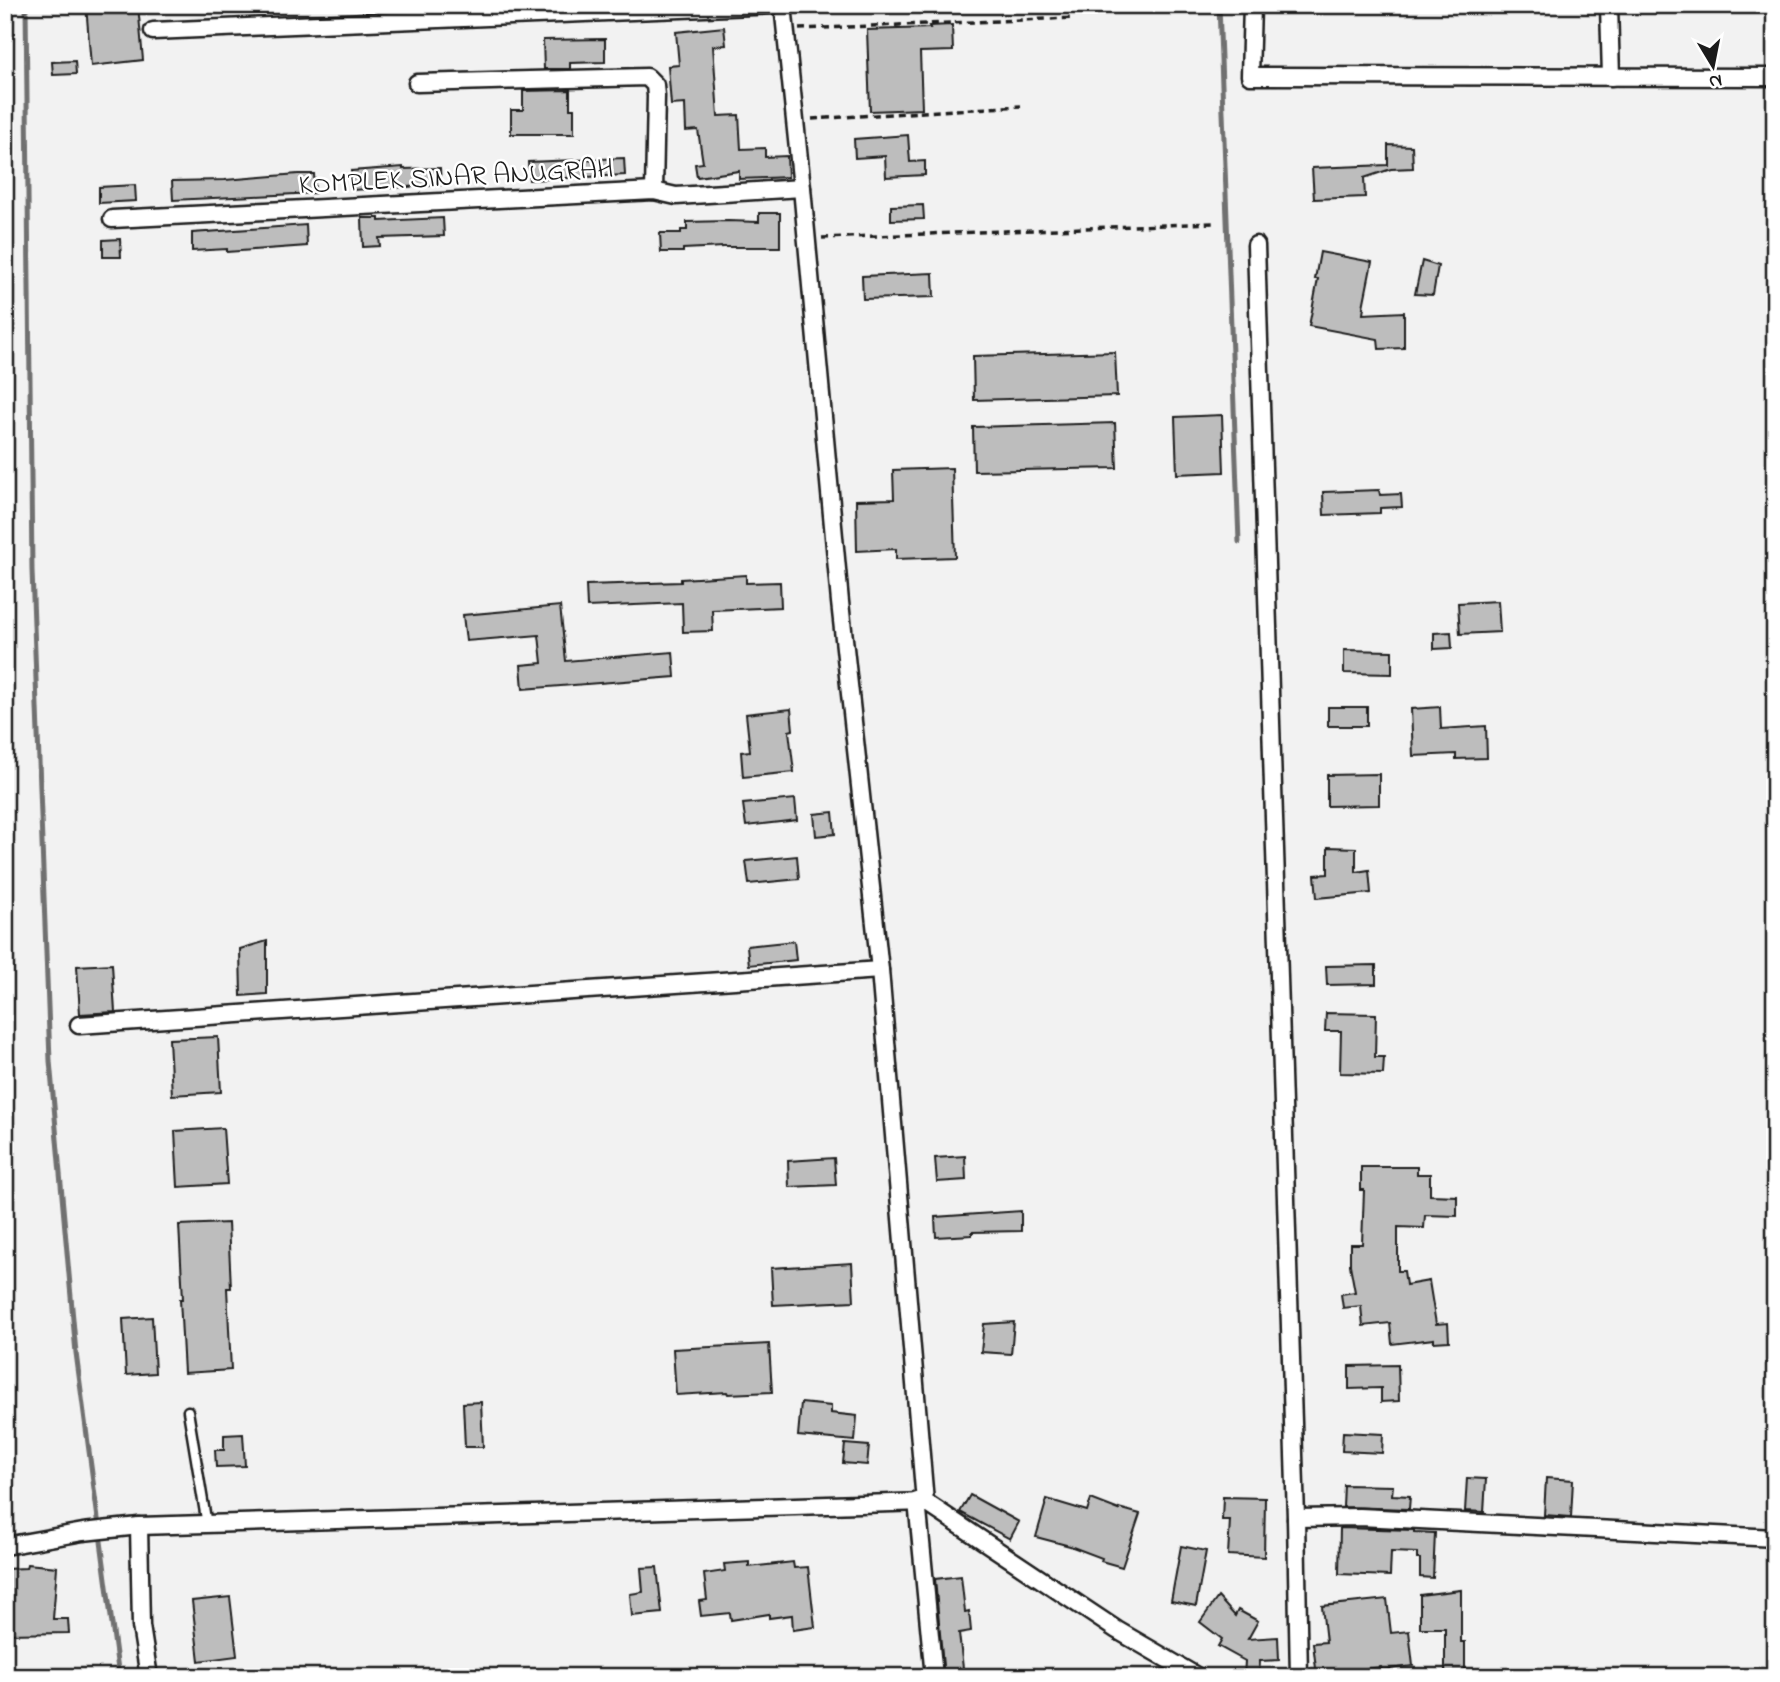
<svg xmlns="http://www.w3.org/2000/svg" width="1780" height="1682" font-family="'Indie Flower',sans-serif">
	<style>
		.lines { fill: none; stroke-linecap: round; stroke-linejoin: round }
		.stream { stroke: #707070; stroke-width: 5 }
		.building { fill: #bdbdbd; stroke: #1c1c1c; stroke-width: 2 }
		.service-casing { stroke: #1c1c1c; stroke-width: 13 }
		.minor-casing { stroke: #1c1c1c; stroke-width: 21 }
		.path { stroke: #1c1c1c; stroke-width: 3.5; stroke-dasharray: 7 5; stroke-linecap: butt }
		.service { stroke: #fff; stroke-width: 8 }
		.minor { stroke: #fff; stroke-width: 16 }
		.labels { text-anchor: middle; stroke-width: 5; stroke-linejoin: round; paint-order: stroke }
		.street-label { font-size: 28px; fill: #1c1c1c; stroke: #fff }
	</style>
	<rect width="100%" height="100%" fill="#f2f2f2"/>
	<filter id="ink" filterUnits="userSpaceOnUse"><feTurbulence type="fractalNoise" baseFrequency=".0143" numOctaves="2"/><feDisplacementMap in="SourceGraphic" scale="14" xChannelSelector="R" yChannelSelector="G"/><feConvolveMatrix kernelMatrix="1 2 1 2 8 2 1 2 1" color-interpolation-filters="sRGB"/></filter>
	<g filter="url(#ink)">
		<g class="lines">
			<g class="stream">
				<path d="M26,5L32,570L50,1061L76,1353L119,1677"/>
				<path d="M1219,5L1239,542"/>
			</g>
		</g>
		<g class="building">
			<path d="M86,5H138L143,60L91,66Z"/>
			<path d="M952,25L953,51L920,52L922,109L870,111L867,30L930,28L929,26Z"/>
			<path d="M724,27L726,45L713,46L718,116L739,115L741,149L765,148V157L787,156L788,177L739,179V171L697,177L695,164L703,163L698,130L686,131L685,104L671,105L668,66L679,65L676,32Z"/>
			<path d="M605,39V62L570,63V69H544L543,40Z"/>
			<path d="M75,61L76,74L53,75L52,62Z"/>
			<path d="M570,90V109H574V134H511V110H523V91Z"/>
			<path d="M908,135L910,162L925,161V175L886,177L885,156L855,158L854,139Z"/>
			<path d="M1388,145L1412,146L1413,168L1391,169L1364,178L1365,197L1314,199L1312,168L1388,165Z"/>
			<path d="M624,158L625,175L529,180L528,162Z"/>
			<path d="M403,167V169L440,168L441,185L352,190L351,171Z"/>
			<path d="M298,174H314L315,193L173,200L172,181L225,180Z"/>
			<path d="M135,185L136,201L99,203V187Z"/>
			<path d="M923,205L924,219L891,220V206Z"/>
			<path d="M759,213H780V247H724L683,249V252H661L660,233H681V230H687V222L728,221L759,222Z"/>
			<path d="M362,218H379V221L443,218L444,236L379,238L380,246L363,247Z"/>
			<path d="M306,225L307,246L227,252V249L192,251V233Z"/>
			<path d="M120,239L121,257H103V240Z"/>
			<path d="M1320,252L1372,262L1363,307H1364L1363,314L1404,312V348L1379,349L1378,339L1309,326L1318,279H1315Z"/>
			<path d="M1422,261L1438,266L1433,295L1415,294Z"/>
			<path d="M933,273L934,297L863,299L862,276Z"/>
			<path d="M1115,352L1117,396L974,400L973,356Z"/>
			<path d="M1222,415L1224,472L1177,474L1175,417Z"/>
			<path d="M1115,423L1117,468L974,471L973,427Z"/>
			<path d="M952,468L955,557L896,559V549L857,551L856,500L894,499L893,470Z"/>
			<path d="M1379,490L1380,495L1401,494L1402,507L1380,508V513L1324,515L1323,492Z"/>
			<path d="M746,575V583L780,582L781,607L712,610L713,631L683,632L682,603L587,607L586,585L681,582V579Z"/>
			<path d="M1498,601L1500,632L1460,634L1458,603Z"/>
			<path d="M560,606L566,661L673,652L675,677L523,689L521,665L542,663L539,635L466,641L463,615Z"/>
			<path d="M1451,632L1452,648L1434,649V633Z"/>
			<path d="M1344,650L1392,651V674L1344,673Z"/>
			<rect x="1328" y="707" width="39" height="19"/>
			<path d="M1440,707L1441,729L1486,726L1487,758L1456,759V754L1413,756L1411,709Z"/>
			<path d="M791,709L793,730L789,731L794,772L743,777L741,752L750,751L746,714Z"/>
			<path d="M1379,774V805L1327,806V775Z"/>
			<path d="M795,799L797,820L746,826L743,804Z"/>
			<path d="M833,812L835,834L816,836L814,814Z"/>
			<path d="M1328,847L1356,848V872L1369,870L1371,893L1317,898L1315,875L1328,874Z"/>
			<path d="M797,856L799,879L749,884L746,861Z"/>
			<path d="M267,941V994L241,996L240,949Z"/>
			<path d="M794,941L796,960L749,965L747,946Z"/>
			<path d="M112,964L115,1012L80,1014L77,966Z"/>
			<path d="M1376,965V984L1327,985L1326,966Z"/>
			<path d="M1326,1013L1376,1014L1375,1057H1384L1383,1074L1340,1073L1341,1031H1325Z"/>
			<path d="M218,1037L221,1092L172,1095L169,1039Z"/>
			<path d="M223,1128L227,1184L178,1187L175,1131Z"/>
			<path d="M965,1156L966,1180L937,1182L935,1158Z"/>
			<path d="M834,1158L836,1185L789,1187L788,1161Z"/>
			<path d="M1361,1167H1417V1174H1430V1195L1457,1196V1216L1425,1215L1424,1228L1398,1227V1271H1404L1406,1285L1429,1281L1436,1324L1448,1323L1449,1341L1434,1342V1339L1392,1344L1390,1323L1363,1326L1361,1306L1343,1308L1341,1294L1355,1292L1350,1265V1244H1362L1364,1190H1361Z"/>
			<path d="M1021,1211V1231L972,1232V1235L936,1237L935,1217Z"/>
			<path d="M228,1223L231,1288H227L231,1370L184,1373L180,1299H183L179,1225Z"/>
			<path d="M852,1263L854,1301L773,1305L771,1268Z"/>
			<path d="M152,1317L155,1373L126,1375L123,1319Z"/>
			<path d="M1014,1322L1011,1354L981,1352L984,1324Z"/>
			<path d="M769,1344L772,1392L728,1394L727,1392L676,1395L673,1349Z"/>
			<path d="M1398,1365L1399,1401L1381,1402V1388L1349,1389V1366Z"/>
			<path d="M481,1402L483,1447H465L463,1403Z"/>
			<path d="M801,1403L831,1406V1413L857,1416L855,1441L798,1436Z"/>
			<path d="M1343,1432L1383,1434L1382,1453L1342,1451Z"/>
			<path d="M243,1434L245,1466L216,1467L215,1450H224V1435Z"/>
			<path d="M845,1444L869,1446L867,1465L843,1463Z"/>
			<path d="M1467,1478L1486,1479L1484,1512L1465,1511Z"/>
			<path d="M1546,1478L1573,1480L1571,1517L1544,1515Z"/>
			<path d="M1344,1485L1393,1486L1392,1495L1410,1496L1409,1509L1343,1507Z"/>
			<path d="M970,1495L1019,1522L1010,1539L960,1512Z"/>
			<path d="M1223,1497L1265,1498L1264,1557L1228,1555L1230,1520H1222Z"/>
			<path d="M1047,1499L1087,1511L1091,1499L1119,1510V1508L1140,1514L1122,1567L1101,1561L1102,1558L1070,1546L1036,1537Z"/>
			<path d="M1340,1528L1414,1530V1532L1435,1533L1433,1578L1420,1577V1559H1417V1553L1391,1552L1390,1576L1339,1574Z"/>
			<path d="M1181,1546L1206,1551L1196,1606L1171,1601Z"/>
			<path d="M749,1562V1567L793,1562L794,1568L808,1567L815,1627L793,1630L792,1615L769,1618V1614L731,1620L730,1613L701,1616L699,1601L707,1600L704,1574L725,1571L724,1564Z"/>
			<path d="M27,1564L57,1567L53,1619H68L69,1633L5,1634V1569L26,1568Z"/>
			<path d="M657,1567L662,1613L632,1616L630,1594L643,1592L641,1568Z"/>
			<path d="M961,1576L965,1612L969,1611L971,1631L959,1633L964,1677H944L935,1579Z"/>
			<path d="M1461,1590V1642H1465V1677H1445V1628H1420V1595Z"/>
			<path d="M230,1597L237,1656L199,1661L192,1601Z"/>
			<path d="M1218,1597L1235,1616L1238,1610L1258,1621L1248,1639L1278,1637L1279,1660L1260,1661L1259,1677L1244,1676L1245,1661L1218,1646L1222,1639L1200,1622Z"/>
			<path d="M1387,1599L1391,1633L1409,1631L1413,1666L1382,1670L1381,1667L1339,1672V1677H1317L1313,1643L1326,1642L1322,1606Z"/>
		</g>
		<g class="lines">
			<g class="service-casing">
				<path id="service" d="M188,1411L207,1525"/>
			</g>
			<g class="minor-casing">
				<g id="minor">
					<path d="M783,5L802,188L840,602L880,970L925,1502"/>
					<path d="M1252,5L1250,76L1775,77"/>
					<path d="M1609,5L1611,77"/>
					<path d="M153,31L775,5"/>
					<path d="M417,83L647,77L655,85L656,96L654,191"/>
					<path d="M112,219L654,191L676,196L802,188"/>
					<path d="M1256,245L1296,1518L1299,1677"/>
					<path d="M79,1025L880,970"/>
					<path d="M917,1501L934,1677"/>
					<path d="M1296,1518L1360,1517L1775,1538"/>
					<path d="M139,1526L141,1626L149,1677"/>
					<path d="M5,1546L83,1532L139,1526L925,1502L1117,1630L1198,1677"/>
				</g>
			</g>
			<g class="path">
				<path d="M799,29L1073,18"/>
				<path d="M812,119L1021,106"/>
				<path d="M822,238L1215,223"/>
			</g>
			<use href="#service" class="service"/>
			<use href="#minor" class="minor"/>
		</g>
	</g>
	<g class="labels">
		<g class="street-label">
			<text transform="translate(456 175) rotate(-3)" y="10">KOMPLEK SINAR ANUGRAH</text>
		</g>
	</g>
	<rect width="1780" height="1682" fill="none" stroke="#fff" stroke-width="28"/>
	<rect x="14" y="14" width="1752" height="1654" fill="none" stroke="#1c1c1c" stroke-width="2.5" filter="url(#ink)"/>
	<g transform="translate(1713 66) rotate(170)" stroke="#ffffff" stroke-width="5" paint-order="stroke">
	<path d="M0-5L12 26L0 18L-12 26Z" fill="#1c1c1c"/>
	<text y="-10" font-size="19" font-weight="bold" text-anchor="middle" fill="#1c1c1c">N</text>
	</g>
</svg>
